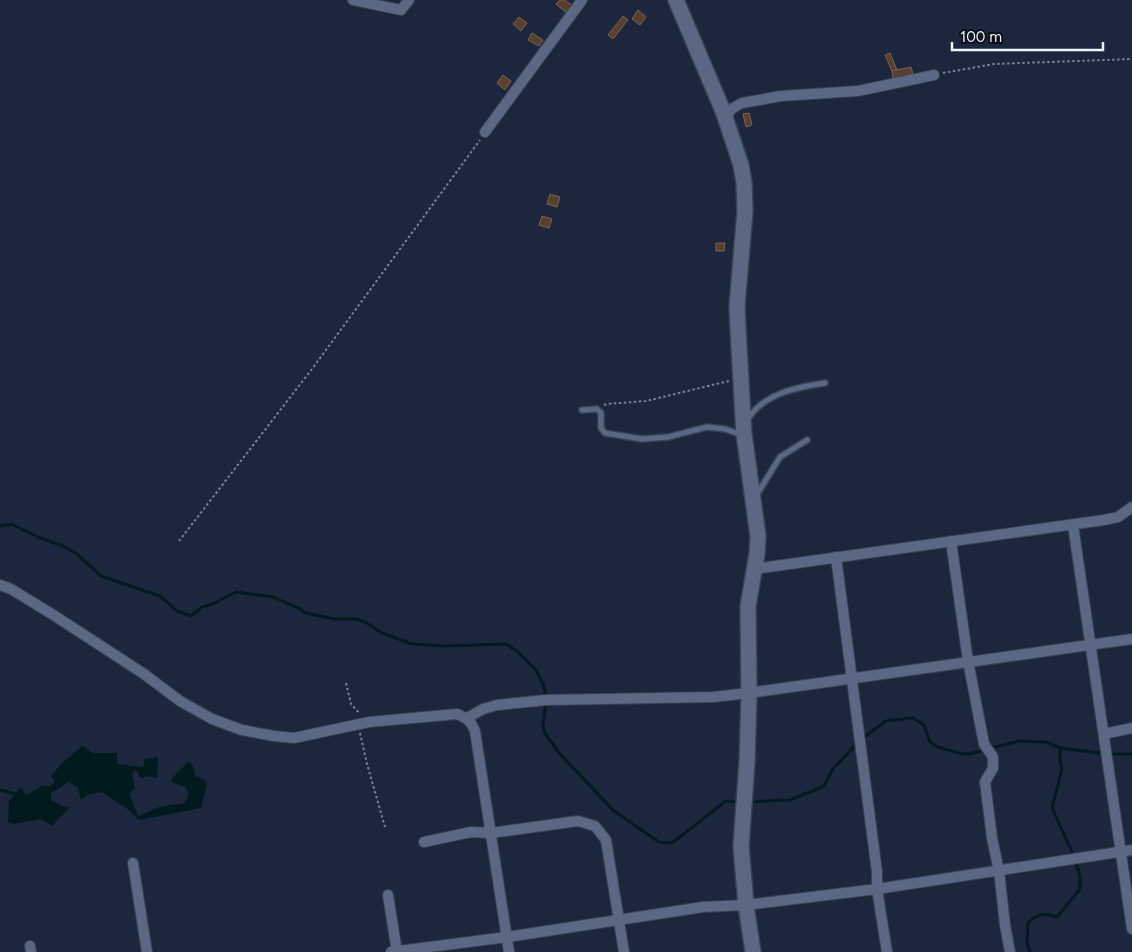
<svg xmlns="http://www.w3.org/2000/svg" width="1132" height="952" font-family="Figtree,sans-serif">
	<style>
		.water { fill: #011a1d }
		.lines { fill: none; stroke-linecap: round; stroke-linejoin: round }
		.stream { stroke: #011a1d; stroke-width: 3 }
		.building { fill: #593f2e; stroke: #7e624f }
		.lane-casing { stroke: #394254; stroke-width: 8 }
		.street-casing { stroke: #394254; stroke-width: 12 }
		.secondary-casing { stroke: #394254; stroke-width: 18 }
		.path { stroke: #7a8393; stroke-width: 2; stroke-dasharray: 2.5 2.5; stroke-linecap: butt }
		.lane { stroke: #5b6883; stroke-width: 5 }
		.street { stroke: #5b6883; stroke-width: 10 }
		.secondary { stroke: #5b6883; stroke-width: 15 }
	</style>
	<rect width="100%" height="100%" fill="#1c273e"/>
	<path class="water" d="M82,746L93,753H117V764L143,767L145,759L158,757L157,778L149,776L141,778L136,770L132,773L135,788L129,794L138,816L159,807L185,803L189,793L185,787L171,782L173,777L189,761L193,766L195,776L205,780L207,785L201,808L139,820L129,810L102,792L87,795L81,800L78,788L69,782L51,793V800L62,806L70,807L52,826L41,819L14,824L8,822L9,801L21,787L26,795L42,786H50L55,782L51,776L60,765Z"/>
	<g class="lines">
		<g class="stream">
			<path d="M0,526L11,524L38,537L63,546L77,554L101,576L160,596L177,611L191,616L202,607L213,604L236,592L273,597L298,608L306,613L334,619H356L365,622L382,633L412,644L445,646L506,644L518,652L536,670L544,686L546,700L543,725L544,732L560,754L614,811L659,842L672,843L726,801L740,802"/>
			<path d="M0,790L16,794"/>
			<path d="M749,802L790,800L824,786L833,769L860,740L886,721L913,718L924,725L930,742L938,747L958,753L969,754L1019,741L1046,742L1060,748L1107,754H1132"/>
			<path d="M1030,952L1027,943L1028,923C1037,914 1045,912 1057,917L1080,889V877L1075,859L1052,808L1062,769L1060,761V748"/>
		</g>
	</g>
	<g class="building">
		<path d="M560,0H565L574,7L568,14L556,4Z"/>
		<path d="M638,10L646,17L640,25L632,19Z"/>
		<path d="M623,16L628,20L613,39L608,35Z"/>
		<path d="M519,17L527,23L521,31L513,24Z"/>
		<path d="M532,33L543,40L539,46L528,40Z"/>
		<path d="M890,53L897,70L892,71L885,55Z"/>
		<path d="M911,67L913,74L893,78L892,71Z"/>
		<path d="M503,75L511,81L505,90L497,83Z"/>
		<path d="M749,113L752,125L746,127L743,114Z"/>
		<path d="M550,194L560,197L557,207L547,204Z"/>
		<path d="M542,216L552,219L549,228L539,225Z"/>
		<path d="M716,243H725L724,251H716Z"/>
	</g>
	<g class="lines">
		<g class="lane-casing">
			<g id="lane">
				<path d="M582,410L597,409L601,413V428L605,433L642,439L668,437L707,427L725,429L742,435"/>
				<path d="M748,419C764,393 798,387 825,383"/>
				<path d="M756,496L780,457L807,440"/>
			</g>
		</g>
		<g class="street-casing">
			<g id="street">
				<path d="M353,0L401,10L409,0"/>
				<path d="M725,116L733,108L742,103L781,96L858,91L934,75"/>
				<path d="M485,132L582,0"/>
				<path d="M1073,525L1132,929"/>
				<path d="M951,541L968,661L984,744L993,757V768L985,782L992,838L999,871L1005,925L1010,952"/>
				<path d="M836,557L877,872V889L887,952"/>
				<path d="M754,569L1104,520L1118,517L1132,507"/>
				<path d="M0,585L11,589L55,616L144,674L180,701L212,719L242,730L274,736L294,738L369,722L457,714C467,718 471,721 475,731L509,952"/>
				<path d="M467,718L483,709L497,705L546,700L713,697L749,693L1132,639"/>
				<path d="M1104,734L1132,728"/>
				<path d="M424,842L471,832L491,833L578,821L595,826L606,840L624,952"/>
				<path d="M133,863L147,952"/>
				<path d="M388,895L397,952"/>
				<path d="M30,946L31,952"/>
				<path d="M391,952L507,937L703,907L746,905L877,889L1132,850"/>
			</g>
		</g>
		<g class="secondary-casing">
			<path id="secondary" d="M676,0L723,111L741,165L744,183L745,211L737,306L738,329L744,434L758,536L757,554L748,606L749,693L747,762L741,846L746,905L753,952"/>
		</g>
		<g class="path">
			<path d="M943,73L994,64L1132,59"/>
			<path d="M604,405L607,404L646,401L729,381"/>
			<path d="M179,541L312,369L480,140"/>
			<path d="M346,683L351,704L360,714"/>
			<path d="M360,733L367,764L385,827"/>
		</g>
		<use href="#lane" class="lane"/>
		<use href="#street" class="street"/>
		<use href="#secondary" class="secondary"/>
	</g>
	<path d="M952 42v8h151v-8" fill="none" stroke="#f0f5fe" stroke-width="2.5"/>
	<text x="960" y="42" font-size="15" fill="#f0f5fe" stroke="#0b101a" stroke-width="4" paint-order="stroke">100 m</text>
</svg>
